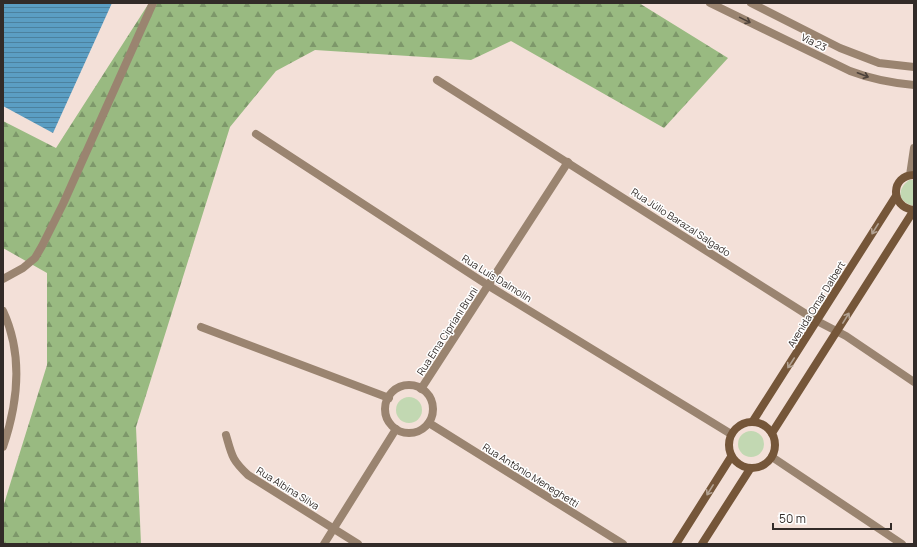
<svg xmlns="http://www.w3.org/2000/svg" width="917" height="547" font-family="Manrope,sans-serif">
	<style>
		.forest { fill: url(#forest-firs) }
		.garden { fill: #c2d8b2 }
		.water { fill: url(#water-rules) }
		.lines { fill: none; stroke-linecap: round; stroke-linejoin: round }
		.street { stroke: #9a8470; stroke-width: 8 }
		.secondary { stroke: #755639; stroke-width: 8 }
		.oneway { stroke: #4c413a }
		.oneway2 { stroke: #b3a292 }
		.labels { text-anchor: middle; stroke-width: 3; stroke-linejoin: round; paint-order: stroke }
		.street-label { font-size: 10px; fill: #322b28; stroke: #fff }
	</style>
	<defs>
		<pattern id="forest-firs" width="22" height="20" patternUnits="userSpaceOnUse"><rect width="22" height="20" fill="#99ba81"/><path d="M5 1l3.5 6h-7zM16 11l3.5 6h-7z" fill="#7d976a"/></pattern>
		<pattern id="water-rules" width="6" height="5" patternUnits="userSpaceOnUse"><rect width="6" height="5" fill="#5b9ec3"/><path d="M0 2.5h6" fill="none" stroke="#4c819e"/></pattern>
	</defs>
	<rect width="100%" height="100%" fill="#f3e0d8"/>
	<path class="forest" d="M149,3H639L728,58L664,128L511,41L471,60L315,50L276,71L230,127L136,427L141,544H3V507L47,365V273L3,248V121L56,148Z"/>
	<g class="garden">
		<path d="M909,180H914V206C898,202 896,190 909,180Z"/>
		<circle cx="409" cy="410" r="13"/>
		<circle cx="751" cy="444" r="13"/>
	</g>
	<path class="water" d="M3,3H112L53,133L3,106Z"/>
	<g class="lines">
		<g class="street">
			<path d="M710,3L850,71C871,79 892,83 914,85"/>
			<path d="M751,3L840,48L879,63L914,67"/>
			<path d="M437,80L817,321L846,336L914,382"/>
			<path d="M256,134L489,286L731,434"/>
			<path d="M910,175L914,148"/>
			<path d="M3,279L23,268L35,258L42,246L63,204L153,3"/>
			<path d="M3,311C23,354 18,403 3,447"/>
			<path d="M201,327L389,398"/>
			<circle cx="409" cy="409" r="24"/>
			<path d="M421,389L568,162"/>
			<path d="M429,423L623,544"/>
			<path d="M226,435C232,456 232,460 248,475L358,544"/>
			<path d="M772,457L902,544"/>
			<path d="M324,544L396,429"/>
		</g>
		<g class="secondary">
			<path d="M914,175C891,175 889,207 914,210"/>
			<path d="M753,421L896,196"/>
			<circle cx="752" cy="445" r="23"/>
			<path d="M772,433L914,210"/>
			<path d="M676,544L731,457"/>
			<path d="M702,544L750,469"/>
		</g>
	</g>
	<defs><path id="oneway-shaft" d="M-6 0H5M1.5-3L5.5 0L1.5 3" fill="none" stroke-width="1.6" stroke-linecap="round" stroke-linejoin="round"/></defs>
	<g class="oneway">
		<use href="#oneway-shaft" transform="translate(745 20) rotate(26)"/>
		<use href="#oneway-shaft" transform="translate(863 75) rotate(21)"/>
	</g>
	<g class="oneway2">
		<use href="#oneway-shaft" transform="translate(875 229) rotate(122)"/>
		<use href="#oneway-shaft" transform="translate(846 318) rotate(-58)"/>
		<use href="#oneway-shaft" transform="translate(791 363) rotate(123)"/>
		<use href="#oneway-shaft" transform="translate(710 490) rotate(122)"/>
	</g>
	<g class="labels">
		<g class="street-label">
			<text transform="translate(814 42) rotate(26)" y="4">Via 23</text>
			<text transform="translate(681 222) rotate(33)" y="4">Rua Júlio Barazal Salgado</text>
			<text transform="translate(497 278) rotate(32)" y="4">Rua Luís Dalmolin</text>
			<text transform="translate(816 304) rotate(-58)" y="4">Avenida Omar Dalbert</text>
			<text transform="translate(447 331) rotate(-57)" y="4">Rua Ema Cipriani Bruni</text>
			<text transform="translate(531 475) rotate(32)" y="4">Rua Antônio Meneghetti</text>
			<text transform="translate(288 488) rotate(32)" y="4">Rua Albina Silva</text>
		</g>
	</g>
	<rect width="917" height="547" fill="none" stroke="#322b28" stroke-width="8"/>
	<path d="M773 523v6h118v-6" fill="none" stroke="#322b28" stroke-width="2"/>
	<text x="779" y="523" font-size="12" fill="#322b28" stroke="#ffffff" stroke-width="3" paint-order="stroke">50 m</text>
</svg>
